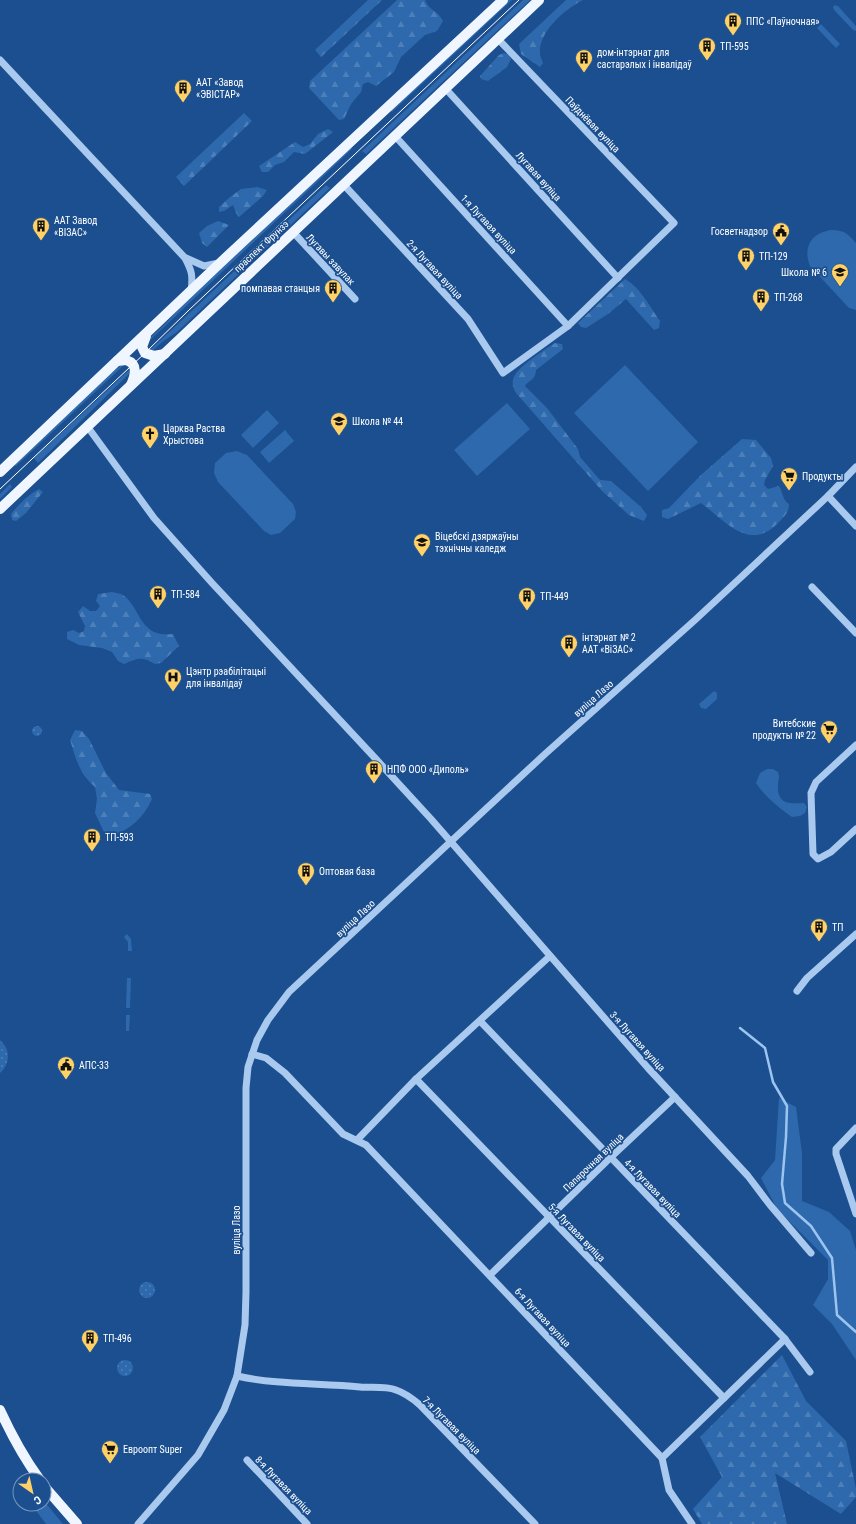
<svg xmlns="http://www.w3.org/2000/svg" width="856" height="1524" font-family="'Roboto Condensed',sans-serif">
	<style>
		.green { fill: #2e69ad }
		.forest { fill: url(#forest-firs) }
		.park { fill: url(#park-dots) }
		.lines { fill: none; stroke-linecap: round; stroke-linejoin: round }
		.stream { stroke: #9cc4f0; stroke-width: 2.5 }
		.minor { stroke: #a9c9ee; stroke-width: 7 }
		.major { stroke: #f0f6ff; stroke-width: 10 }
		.tram { stroke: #fff; stroke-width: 1 }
		.labels { text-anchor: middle; stroke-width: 3.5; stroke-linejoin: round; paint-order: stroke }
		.poi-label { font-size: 10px; fill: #fff; stroke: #1b4f8f; text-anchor: start }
		.street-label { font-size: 10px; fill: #fff; stroke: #1b4f8f }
	</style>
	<defs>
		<pattern id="forest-firs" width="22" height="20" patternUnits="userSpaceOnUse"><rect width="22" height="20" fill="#2e69ad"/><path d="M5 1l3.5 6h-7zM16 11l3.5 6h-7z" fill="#4d80b9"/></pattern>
		<pattern id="park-dots" width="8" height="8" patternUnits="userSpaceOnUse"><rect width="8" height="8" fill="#2e69ad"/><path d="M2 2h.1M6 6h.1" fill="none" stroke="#4d80b9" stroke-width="1.8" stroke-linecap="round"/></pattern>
	</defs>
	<rect width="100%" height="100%" fill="#1b4f8f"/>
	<g class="green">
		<path d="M506,0H512L392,112L389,109Z"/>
		<path d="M523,0H530L366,154L362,151Z"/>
		<path d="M835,5L838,6L856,26V31L853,30L834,10L833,7Z"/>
		<path d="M821,24L840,44L836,48L817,28Z"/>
		<path d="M350,147L352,149L145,345L147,341L169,320L184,303Z"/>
		<path d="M326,185L330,188L177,332L162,342L150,353L148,352Z"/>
		<path d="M830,230C844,230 847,233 856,243V310L849,308L810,266C803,248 810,234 830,230Z"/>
		<path d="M123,364L124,365L16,466L14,464L106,377Z"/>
		<path d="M625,365L698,442L648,491L574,413Z"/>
		<path d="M129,370L131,372L38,463L34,458Z"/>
		<path d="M507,403L530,429L477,476L454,450Z"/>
		<path d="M267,410L279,423L253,448L241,435Z"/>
		<path d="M285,430L294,441L269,463L260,452Z"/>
		<path d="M237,451L247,455L293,504L296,512L295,519L280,533L271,535L264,531L218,482L214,473L215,463L226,453Z"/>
		<path d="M10,484L12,487L0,499V494Z"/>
		<path d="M714,691L717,693V699L706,709L701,708L699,704Z"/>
		<path d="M767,769H773L778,772C780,778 778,780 778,785C777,804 789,804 804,803L807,807L805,813L800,816L792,817C779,808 765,797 756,783L760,773Z"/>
		<path d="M127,934L131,939L132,951H128V942L124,937Z"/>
		<path d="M127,978H131L130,1008H126Z"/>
		<path d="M126,1015H130L129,1031H126Z"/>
		<path d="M779,1098L796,1107L802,1153V1201L829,1212L850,1231L856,1250V1360L832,1324L813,1305L828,1279V1260L777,1209L761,1178L775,1160Z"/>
		<path d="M44,1501L63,1524H46L31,1504H44Z"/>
	</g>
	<g class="forest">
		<path d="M368,0H382L321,57L315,50Z"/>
		<path d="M397,0H425C430,12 437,9 443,21L437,31L425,35L401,57L394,72L376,86L368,82L363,84L361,92L351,104L344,119L339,120L309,88L310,81Z"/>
		<path d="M566,0H583C565,9 538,32 540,54C540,57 542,60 543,63L540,67L521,54L519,44Z"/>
		<path d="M504,53L508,54L511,59L507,67L488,81L481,79L480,76L499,55Z"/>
		<path d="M244,113L252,121L184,186L176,177Z"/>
		<path d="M328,129L333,132L305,154L294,152L284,162L275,165L268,172H262L259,166L295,142L303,147L310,144L318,134Z"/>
		<path d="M257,187L267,190L263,196L239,217L236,213L233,205L224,211L219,212V207L230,197L241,189Z"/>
		<path d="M218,221L229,225L207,247L202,243L199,233L207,226Z"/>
		<path d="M625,279C640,287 650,307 660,321L659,328L654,330L626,299L608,314L586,328L581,327L578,323Z"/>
		<path d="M555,343L562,344L563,349L536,370C535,381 530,379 525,386L547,408L578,449L580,457L600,480L611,481L641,507L647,515L644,521L629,515L602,491L516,393C513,388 511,381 515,375C521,365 544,350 555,343Z"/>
		<path d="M742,439L756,440L771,458L773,466L765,480L764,485L768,489L779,486C783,492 782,500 789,504C789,513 783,518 777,524C749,552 724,520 701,503L668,519L662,517V510L669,508L701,475Z"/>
		<path d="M39,489L43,492L26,513L16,521L12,520L11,514C19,504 28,495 39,489Z"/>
		<path d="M112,592C115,593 118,593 121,594C137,602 138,627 157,633C162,635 168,634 173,634L179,646L161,663L155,664C142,656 138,658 124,664L118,661L112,652L102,648L79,645L67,639V632L73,630L79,633L84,631L85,626L78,612L83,606L90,611H96L100,606L96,601L98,594Z"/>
		<path d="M75,730L82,731L89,739L106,773L119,790L150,794L152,799C144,817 131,829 112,836L104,832L95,813L97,799L95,787C79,773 76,759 70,740Z"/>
		<path d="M782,1355L806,1401L846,1441L856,1489V1497L841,1514L775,1473L787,1524H702L693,1509L722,1477L700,1437Z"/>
	</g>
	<g class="park">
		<circle cx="37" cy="731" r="5"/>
		<path d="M0,1040C11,1050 10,1064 0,1073Z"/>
		<circle cx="147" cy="1290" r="8"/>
		<circle cx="125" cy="1368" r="8"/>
	</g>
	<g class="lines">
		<path class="stream" d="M740,1028L765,1048L773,1082L787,1106L786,1137L782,1184L785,1203L811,1226L832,1258L837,1315L856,1332"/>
		<g class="minor">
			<path d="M0,60L185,258C192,271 193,276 191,291"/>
			<path d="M445,88L618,278"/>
			<path d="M395,136L568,326"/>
			<path d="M344,185L468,319L503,373L568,326L674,223L498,39"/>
			<path d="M293,232L355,299"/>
			<path d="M186,258L204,266L219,263"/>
			<path d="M87,426L154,518L212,583L375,758L431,819L648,1068L748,1176L770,1205L811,1253"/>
			<path d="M828,496L856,526"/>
			<path d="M812,587L856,633"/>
			<path d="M856,745L816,782L811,793L813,854L818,859L831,852L856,829"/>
			<path d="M797,991L807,978L856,934"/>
			<path d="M480,1021L785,1339L810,1372"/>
			<path d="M252,1054L266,1058L285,1073L343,1134L366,1145L662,1458L669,1490L692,1524"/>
			<path d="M416,1079L724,1398"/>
			<path d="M856,1128L836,1149V1154L856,1214"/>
			<path d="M357,1140L416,1079L550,956"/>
			<path d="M490,1275L610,1158L675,1097"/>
			<path d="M237,1376C277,1385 319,1383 360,1387C371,1388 386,1386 396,1390C405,1393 413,1399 420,1405L535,1524"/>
			<path d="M662,1458L785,1339"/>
			<path d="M247,1460L307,1524"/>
			<path d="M138,1524L198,1455L224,1410L237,1376L245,1325L246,1292V1088L248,1067L257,1040L268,1020L289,992L545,754L695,620L828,496L856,467"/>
		</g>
		<g class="major">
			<path d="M146,336L142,347L145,353L154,356L165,354"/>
			<path d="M117,361L126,360C139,364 135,376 131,385"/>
			<path d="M0,472L220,263L503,0"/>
			<path d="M0,509L539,0"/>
			<path d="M0,1410C11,1434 24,1458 40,1480"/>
			<path d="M44,1486L77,1524"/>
		</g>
		<path class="tram" d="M0,489L145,353L189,310L519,0"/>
	</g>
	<defs>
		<g id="building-pin" transform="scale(0.9)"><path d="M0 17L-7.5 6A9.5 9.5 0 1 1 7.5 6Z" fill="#ffd166" stroke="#1b4f8f"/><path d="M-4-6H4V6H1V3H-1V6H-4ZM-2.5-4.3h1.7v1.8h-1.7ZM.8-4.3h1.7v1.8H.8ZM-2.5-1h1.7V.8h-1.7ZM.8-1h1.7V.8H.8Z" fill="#111"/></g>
		<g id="civic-pin" transform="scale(0.9)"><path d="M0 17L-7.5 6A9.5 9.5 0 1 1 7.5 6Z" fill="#ffd166" stroke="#1b4f8f"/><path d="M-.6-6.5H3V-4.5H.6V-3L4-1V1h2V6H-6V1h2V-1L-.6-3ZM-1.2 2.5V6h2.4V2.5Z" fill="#111"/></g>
		<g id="school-pin" transform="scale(0.9)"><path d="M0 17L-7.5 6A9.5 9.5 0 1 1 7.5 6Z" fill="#ffd166" stroke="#1b4f8f"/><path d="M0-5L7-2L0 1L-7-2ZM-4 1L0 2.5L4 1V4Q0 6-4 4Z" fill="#111"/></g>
		<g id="church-pin" transform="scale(0.9)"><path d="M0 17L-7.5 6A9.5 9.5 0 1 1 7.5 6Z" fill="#ffd166" stroke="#1b4f8f"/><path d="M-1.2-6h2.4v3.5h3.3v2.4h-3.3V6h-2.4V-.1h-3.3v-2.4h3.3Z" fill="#111"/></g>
		<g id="supermarket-pin" transform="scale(0.9)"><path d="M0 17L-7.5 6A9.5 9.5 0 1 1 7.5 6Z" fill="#ffd166" stroke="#1b4f8f"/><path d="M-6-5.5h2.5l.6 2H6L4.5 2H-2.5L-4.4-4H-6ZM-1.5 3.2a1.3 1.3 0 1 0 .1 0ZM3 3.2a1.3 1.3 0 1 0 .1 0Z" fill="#111"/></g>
		<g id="university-pin" transform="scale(0.9)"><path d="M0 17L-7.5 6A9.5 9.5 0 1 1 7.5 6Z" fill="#ffd166" stroke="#1b4f8f"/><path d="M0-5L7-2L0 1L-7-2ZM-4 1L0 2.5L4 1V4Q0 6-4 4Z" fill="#111"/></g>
		<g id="hospital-pin" transform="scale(0.9)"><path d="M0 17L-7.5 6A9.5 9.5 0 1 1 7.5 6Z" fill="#ffd166" stroke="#1b4f8f"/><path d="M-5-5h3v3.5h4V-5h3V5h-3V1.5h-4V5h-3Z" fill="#111"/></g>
	</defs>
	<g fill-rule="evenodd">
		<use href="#building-pin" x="733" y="21"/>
		<use href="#building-pin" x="707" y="46"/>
		<use href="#building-pin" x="584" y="58"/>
		<use href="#building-pin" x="183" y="88"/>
		<use href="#building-pin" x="41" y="226"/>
		<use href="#civic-pin" x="781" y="231"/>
		<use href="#building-pin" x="746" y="256"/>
		<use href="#school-pin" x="840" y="272"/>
		<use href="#building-pin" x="333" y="288"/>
		<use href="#building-pin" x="761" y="297"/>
		<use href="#school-pin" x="339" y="421"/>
		<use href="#church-pin" x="150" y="434"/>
		<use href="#supermarket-pin" x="789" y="476"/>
		<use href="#university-pin" x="422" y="542"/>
		<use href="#building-pin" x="158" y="594"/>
		<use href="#building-pin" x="527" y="596"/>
		<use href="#building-pin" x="569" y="643"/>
		<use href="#hospital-pin" x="173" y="677"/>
		<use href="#supermarket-pin" x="829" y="729"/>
		<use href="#building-pin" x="374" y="769"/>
		<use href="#building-pin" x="92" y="837"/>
		<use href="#building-pin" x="306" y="871"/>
		<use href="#building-pin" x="819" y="927"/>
		<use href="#civic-pin" x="66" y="1065"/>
		<use href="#building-pin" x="90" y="1338"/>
		<use href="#supermarket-pin" x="110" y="1449"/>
	</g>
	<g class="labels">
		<g class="poi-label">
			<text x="746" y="25">ППС «Паўночная»</text>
			<text x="720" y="50">ТП-595</text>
			<text x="597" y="56">дом-інтэрнат для<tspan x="597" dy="12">састарэлых і інвалідаў</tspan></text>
			<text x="196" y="86">ААТ «Завод<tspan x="196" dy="12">«ЭВІСТАР»</tspan></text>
			<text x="54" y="224">ААТ Завод<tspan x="54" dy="12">«ВІЗАС»</tspan></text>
			<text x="768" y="235" text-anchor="end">Госветнадзор</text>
			<text x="759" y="260">ТП-129</text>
			<text x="827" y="276" text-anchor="end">Школа № 6</text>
			<text x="320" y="292" text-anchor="end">помпавая станцыя</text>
			<text x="774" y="301">ТП-268</text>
			<text x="352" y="425">Школа № 44</text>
			<text x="163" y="432">Царква Раства<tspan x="163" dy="12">Хрыстова</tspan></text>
			<text x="802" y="480">Продукты</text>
			<text x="435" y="540">Віцебскі дзяржаўны<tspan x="435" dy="12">тэхнічны каледж</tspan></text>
			<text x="171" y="598">ТП-584</text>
			<text x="540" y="600">ТП-449</text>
			<text x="582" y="641">інтэрнат № 2<tspan x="582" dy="12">ААТ «ВіЗАС»</tspan></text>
			<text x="186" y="675">Цэнтр рэабілітацыі<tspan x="186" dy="12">для інвалідаў</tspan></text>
			<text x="816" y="727" text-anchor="end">Витебские<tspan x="816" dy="12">продукты № 22</tspan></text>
			<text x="387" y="773">НПФ ООО «Диполь»</text>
			<text x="105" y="841">ТП-593</text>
			<text x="319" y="875">Оптовая база</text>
			<text x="832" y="931">ТП</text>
			<text x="79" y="1069">АПС-33</text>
			<text x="103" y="1342">ТП-496</text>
			<text x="123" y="1453">Евроопт Super</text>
		</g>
		<g class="street-label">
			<text transform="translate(593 124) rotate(46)" y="4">Паўднёвая вуліца</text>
			<text transform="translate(539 176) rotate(48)" y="4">Лугавая вуліца</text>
			<text transform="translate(489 224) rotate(47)" y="4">1-я Лугавая вуліца</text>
			<text transform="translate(261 246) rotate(-43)" y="4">праспект Фрунзэ</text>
			<text transform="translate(331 259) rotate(47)" y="4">Лугавы завулак</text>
			<text transform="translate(435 269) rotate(47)" y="4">2-я Лугавая вуліца</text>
			<text transform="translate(593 698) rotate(-42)" y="4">вуліца Лазо</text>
			<text transform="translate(355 918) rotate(-43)" y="4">вуліца Лазо</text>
			<text transform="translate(638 1041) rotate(48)" y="4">3-я Лугавая вуліца</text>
			<text transform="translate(593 1162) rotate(-44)" y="4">Папярочная вуліца</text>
			<text transform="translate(653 1188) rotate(46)" y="4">4-я Лугавая вуліца</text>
			<text transform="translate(236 1230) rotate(-90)" y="4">вуліца Лазо</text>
			<text transform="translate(577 1232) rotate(46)" y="4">5-я Лугавая вуліца</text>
			<text transform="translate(543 1317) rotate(47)" y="4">6-я Лугавая вуліца</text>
			<text transform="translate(452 1425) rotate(45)" y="4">7-я Лугавая вуліца</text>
			<text transform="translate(284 1485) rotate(46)" y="4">8-я Лугавая вуліца</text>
		</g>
	</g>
	<g transform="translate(32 1492) rotate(146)"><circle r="19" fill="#1b4f8f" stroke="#7695bc"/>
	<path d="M0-3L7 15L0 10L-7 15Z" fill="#ffd166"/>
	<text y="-6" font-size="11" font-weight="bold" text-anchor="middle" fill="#ffffff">С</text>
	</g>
</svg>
